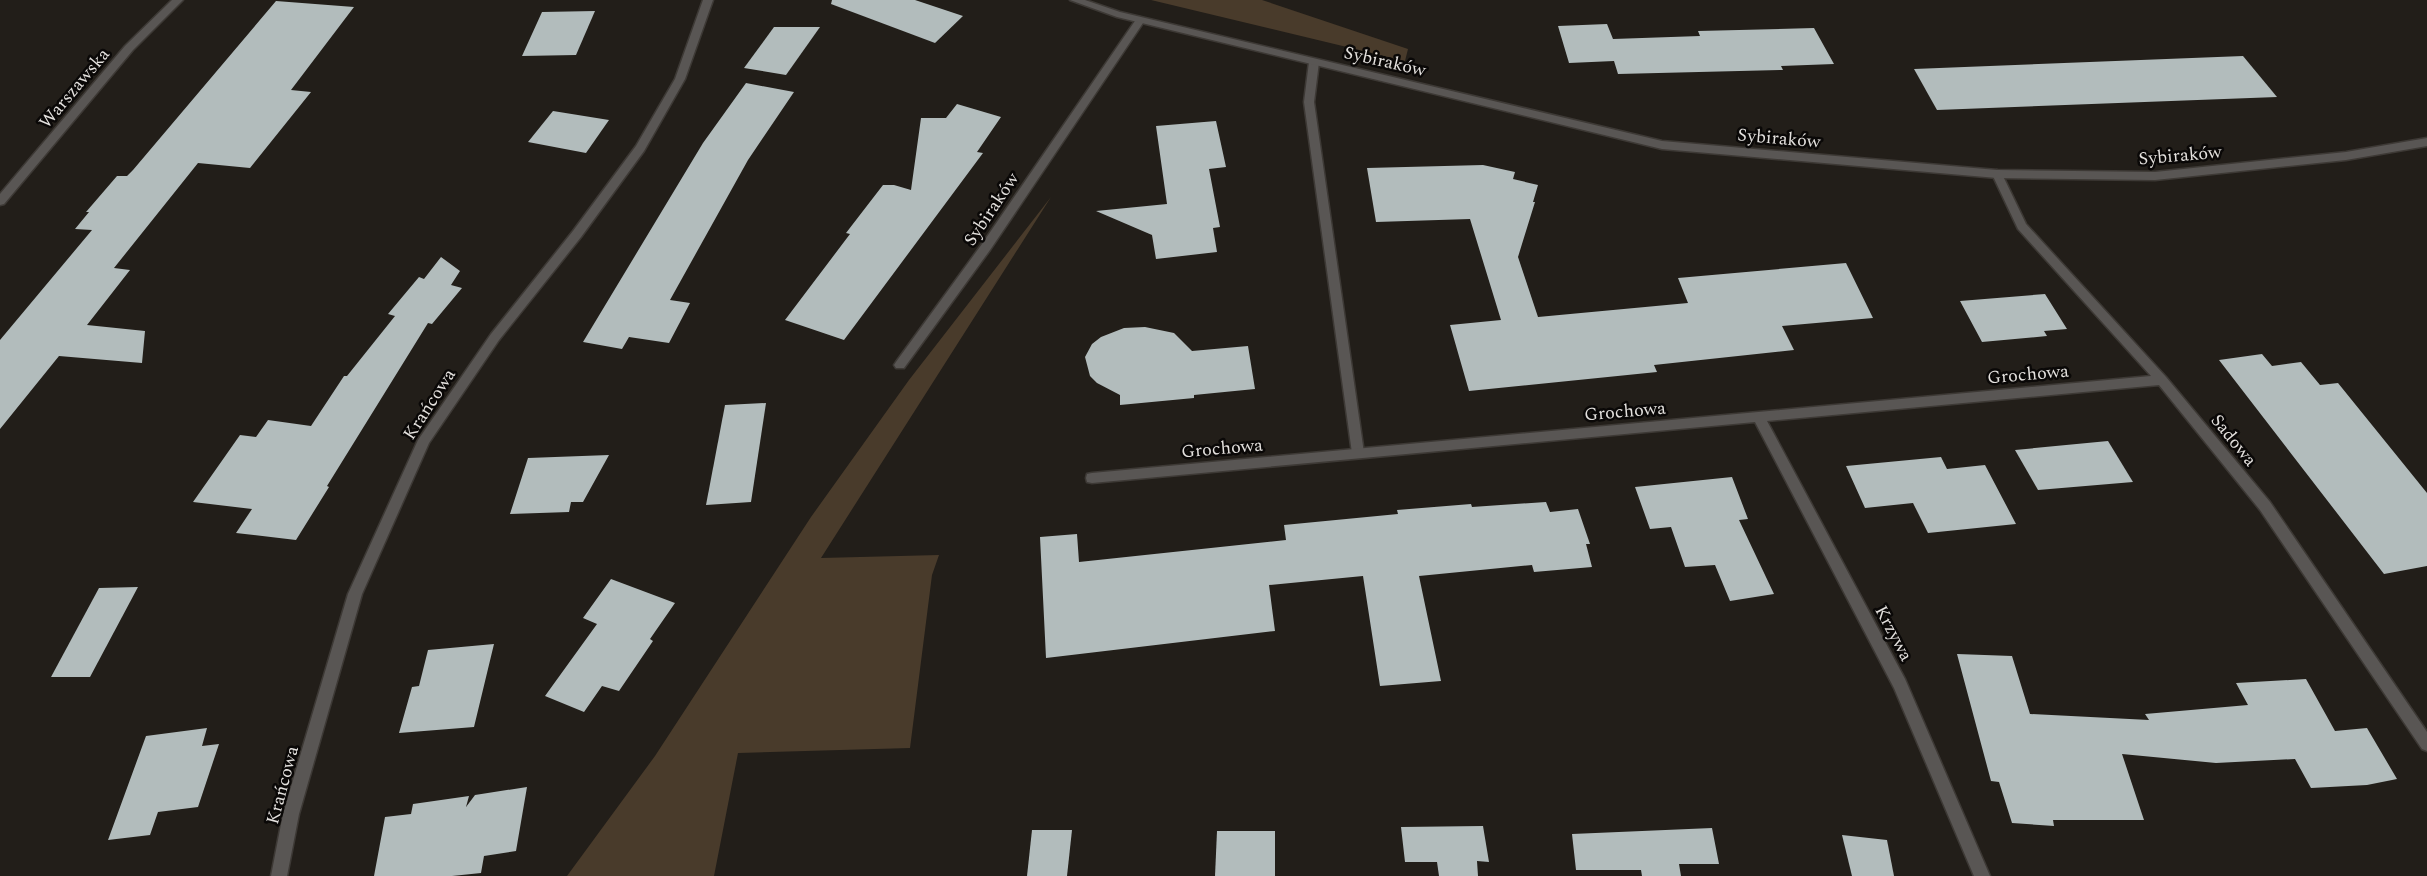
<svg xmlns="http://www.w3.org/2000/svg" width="2427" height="876" font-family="Spectral,serif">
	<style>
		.green { fill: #493b2b }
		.building { fill: #b2bcbc }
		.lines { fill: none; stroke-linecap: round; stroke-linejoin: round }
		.service-casing { stroke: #3d3935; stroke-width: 3 }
		.minor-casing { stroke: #3d3935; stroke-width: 3 }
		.tertiary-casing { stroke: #3d3935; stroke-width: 3 }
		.service { fill: #595654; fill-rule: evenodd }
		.minor { fill: #595654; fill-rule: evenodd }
		.tertiary { fill: #595654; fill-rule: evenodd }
		.labels { text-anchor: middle; stroke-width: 5; stroke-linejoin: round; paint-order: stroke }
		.street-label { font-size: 18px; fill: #e4e1de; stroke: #0a0807 }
	</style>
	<rect width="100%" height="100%" fill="#221e19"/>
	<g class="green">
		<path d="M1151,0H1262L1408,49L1405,61Z"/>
		<path d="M1051,197L821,558L939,555L932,575L910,748L738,753L714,876H567L655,756L811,517L909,380Z"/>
	</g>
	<g class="building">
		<path d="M832,0H915L963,16L935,43L831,4Z"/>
		<path d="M276,1L354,7L291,90L311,92L250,168L198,163L114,268L130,270L87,325L145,331L142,363L59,356L0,429V340L92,230L75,229L89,212H86L117,176H127L133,170Z"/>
		<path d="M595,11L576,55L522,56L542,12Z"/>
		<path d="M1607,24L1613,39L1700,36L1698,31L1814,28L1834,64L1781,66L1783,70L1618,74L1614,61L1569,63L1558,26Z"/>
		<path d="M774,27H820L786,75L744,68Z"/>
		<path d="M2243,56L2277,97L1937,110L1914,69Z"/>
		<path d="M746,83L794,92L748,160L670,300L690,303L669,343L629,337L622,349L583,342L703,143Z"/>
		<path d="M957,104L1001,117L977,152L983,153L844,340L785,320L850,234L846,233L883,185H894L911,190L921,118H946Z"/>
		<path d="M553,111L609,120L586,153L528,142Z"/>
		<path d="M1216,121L1226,167L1209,169L1220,227L1213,228L1217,252L1156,259L1152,235L1096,211L1167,204L1156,126Z"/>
		<path d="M1483,165L1515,172L1513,179L1538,185L1533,202H1535L1518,257L1538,317L1688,303L1678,278L1846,263L1873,318L1782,326L1794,350L1654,365L1657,372L1469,391L1450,325L1501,320L1470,219L1376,222L1367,168Z"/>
		<path d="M441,257L460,271L451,285L462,288L432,324L428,323L327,486L329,487L296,540L236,533L252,509L193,502L240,435L256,437L268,420L311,426L344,376H347L395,316L388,314L419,277L424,279Z"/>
		<path d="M2045,294L2067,329L2044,331L2047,336L1982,342L1960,301Z"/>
		<path d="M1145,327L1174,333L1192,351L1248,346L1255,389L1194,395V398L1120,405V395L1097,383L1090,376L1085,357L1092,344L1101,337L1124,328Z"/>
		<path d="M2262,354L2272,366L2301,362L2320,385L2338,383L2427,493V566L2384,574L2219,360Z"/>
		<path d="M766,403L751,502L706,505L725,405Z"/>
		<path d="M2108,441L2133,482L2038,490L2015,450Z"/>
		<path d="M609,455L583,502H571L569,512L510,514L528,458Z"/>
		<path d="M1941,457L1947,469L1985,465L2016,524L1928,533L1913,503L1865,508L1846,466Z"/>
		<path d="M1732,477L1748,519L1739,520L1774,594L1730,601L1715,565L1685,567L1671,527L1650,529L1635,487Z"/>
		<path d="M1546,502L1550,512L1578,509L1590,544H1586L1592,567L1534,572L1532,565L1419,576L1441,681L1380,686L1363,576L1269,585L1275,631L1046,658L1040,537L1077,534L1079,562L1286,540L1284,525L1398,514L1397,510L1471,504L1472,507Z"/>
		<path d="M611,579L675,603L650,639L653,641L619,691L602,686L584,712L545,696L597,624L583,618Z"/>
		<path d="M138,587L90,677H51L99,588Z"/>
		<path d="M494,644L474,727L399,733L412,687L419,686L428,650Z"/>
		<path d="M1957,654L2012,656L2030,714L2149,720L2145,714L2248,705L2236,683L2306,679L2335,731L2367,728L2397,779L2367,785L2311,788L2295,759L2216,763L2122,754L2144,820H2053L2054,826L2012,823L1999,782L1991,781Z"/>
		<path d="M207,728L202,746L219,744L198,807L158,812L150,835L108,840L146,736Z"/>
		<path d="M527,787L516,851L484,856L481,873L452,876H374L385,817L411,814L413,804L469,796L466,807L475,795Z"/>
		<path d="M1483,826L1489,862L1477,861L1478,876H1439L1437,862H1405L1401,827Z"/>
		<path d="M1712,828L1719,864H1679L1681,876H1642L1641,870H1576L1572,834Z"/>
		<path d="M1032,830H1072L1067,876H1027Z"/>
		<path d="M1217,831H1275V876H1215Z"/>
		<path d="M1842,835L1887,840L1894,876H1852Z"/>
	</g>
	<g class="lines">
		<g class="service-casing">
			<g id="service">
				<path d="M1140,17L1145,20L990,250L904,368H896L894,365L896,362L982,244L1137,18Z"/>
				<path d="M1314,59L1319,62L1314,102L1364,453L1362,457H1354L1352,453L1304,102L1309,62Z"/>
			</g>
		</g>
		<g class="minor-casing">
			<g id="minor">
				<path d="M703,0H713L685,79L644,151L581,237L499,340L429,443L362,594L299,814L287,876H271L283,814L348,594L418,440L491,334L573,231L636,146L675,79Z"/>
				<path d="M1997,170L2002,174L2026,224L2166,377L2270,502L2427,732V751L2422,749L2260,510L2159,385L1767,421L1905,679L1990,876H1974L1894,688L1755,422L1092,483L1087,482L1086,478L1087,474L1092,473L2151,376L2018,229L1992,174Z"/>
			</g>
		</g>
		<g class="tertiary-casing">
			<g id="tertiary">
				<path d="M172,0H183L133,50L4,204L0,205V194L125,46Z"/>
				<path d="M1070,0H1085L1120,12L1662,141L1997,170L2155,172L2346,152L2427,138V146L2346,160L2155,180L1997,178L1662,149L1117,17Z"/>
			</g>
		</g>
		<use href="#service" class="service"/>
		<use href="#minor" class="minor"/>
		<use href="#tertiary" class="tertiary"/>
	</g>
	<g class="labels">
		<g class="street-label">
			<text transform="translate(1385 61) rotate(13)" y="6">Sybiraków</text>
			<text transform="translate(74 88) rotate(-50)" y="6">Warszawska</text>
			<text transform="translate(1779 138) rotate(5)" y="6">Sybiraków</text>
			<text transform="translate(2180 155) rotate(-5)" y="6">Sybiraków</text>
			<text transform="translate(991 209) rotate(-56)" y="6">Sybiraków</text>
			<text transform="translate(2028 374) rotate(-5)" y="6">Grochowa</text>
			<text transform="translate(429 404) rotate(-57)" y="6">Krańcowa</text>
			<text transform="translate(1625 411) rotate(-5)" y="6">Grochowa</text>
			<text transform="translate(2234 440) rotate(51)" y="6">Sadowa</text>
			<text transform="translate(1222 448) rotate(-5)" y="6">Grochowa</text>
			<text transform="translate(1894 633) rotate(62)" y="6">Krzywa</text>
			<text transform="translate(282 785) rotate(-75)" y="6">Krańcowa</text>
		</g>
	</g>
</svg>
